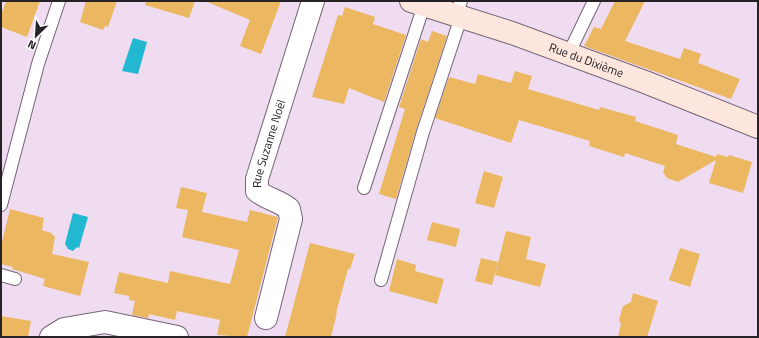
<svg xmlns="http://www.w3.org/2000/svg" width="759" height="338" font-family="'Titillium Web',sans-serif">
	<style>
		.water { fill: #23b8d2 }
		.building { fill: #ebb761 }
		.lines { fill: none; stroke-linecap: round; stroke-linejoin: round }
		.lane-casing { stroke: #756476; stroke-width: 14 }
		.street-casing { stroke: #756476; stroke-width: 24 }
		.secondary-casing { stroke: #756476; stroke-width: 24 }
		.lane { stroke: #fff; stroke-width: 12 }
		.street { stroke: #fff; stroke-width: 22 }
		.secondary { stroke: #fde6dd; stroke-width: 22 }
		.labels { text-anchor: middle; stroke-width: 3; stroke-linejoin: round; paint-order: stroke }
		.street-label { font-size: 12px; fill: #272128; stroke: #fff }
	</style>
	<rect width="100%" height="100%" fill="#efdcf0"/>
	<g class="water">
		<path d="M133,38L147,42L138,74L122,71Z"/>
		<path d="M73,213L88,217L79,248L77,247L73,251L68,249L65,244Z"/>
	</g>
	<g class="building">
		<path d="M6,1H40L27,37L1,27V15Z"/>
		<path d="M86,1H117L108,27L105,26L103,30L80,22Z"/>
		<path d="M146,1H195L189,18L145,5Z"/>
		<path d="M205,1H281L261,54L240,46L250,20Z"/>
		<path d="M615,1H645L625,41L680,59L684,48L701,54L698,63L740,79L731,99L584,46L594,27L601,29Z"/>
		<path d="M345,7L375,17L373,24L406,35L384,102L349,88L344,104L312,97L338,15L342,16Z"/>
		<path d="M432,31L447,36L416,130L396,199L379,194L405,109L399,107L421,39L428,42Z"/>
		<path d="M515,71L532,76L528,89L599,110L600,107L636,117L635,121L678,135L676,144L716,157L717,154L728,157L729,155L752,162L743,193L709,183L716,160L678,182L667,178L663,172L665,166L625,153L624,157L589,146L590,141L519,120L511,143L435,118L449,77L475,84L478,74L511,83Z"/>
		<path d="M484,171L503,177L494,208L475,203Z"/>
		<path d="M181,187L207,193L202,212L247,222L250,210L278,217L247,337L217,335L220,320L177,311L175,320L149,314L148,318L132,315L135,301L129,300V296L114,293L119,272L168,283L170,271L230,284L239,250L182,237L188,210L176,208Z"/>
		<path d="M10,209L44,218L42,230L51,233L55,237L52,254L89,262L80,296L43,286L45,279L12,269L13,267L1,264V246Z"/>
		<path d="M432,222L460,229L456,247L427,240Z"/>
		<path d="M506,231L531,237L526,259L546,264L540,287L495,275Z"/>
		<path d="M310,243L355,254L350,269H348L336,313H337L331,337H285Z"/>
		<path d="M680,248L700,254L690,287L669,280Z"/>
		<path d="M481,258L498,262L492,285L475,281Z"/>
		<path d="M397,259L416,265L415,271L444,279L437,304L389,291Z"/>
		<path d="M633,293L658,301L647,337H618L621,324L619,320L623,306L631,302Z"/>
		<path d="M1,316L31,321L28,337H1Z"/>
	</g>
	<g class="lines">
		<g class="lane-casing">
			<g id="lane">
				<path d="M456,15L461,1"/>
				<path d="M568,55L594,1"/>
				<path d="M364,188L424,5"/>
				<path d="M1,205L38,64L59,1"/>
				<path d="M1,275L15,279"/>
				<path d="M381,280L423,132L461,17"/>
			</g>
		</g>
		<g class="street-casing">
			<g id="street">
				<path id="s1" d="M266,318L291,219L289,209C280,201 267,199 257,191V179L313,1"/>
				<path d="M51,337L64,329L105,322L177,337"/>
			</g>
		</g>
		<g class="secondary-casing">
			<g id="secondary">
				<path id="s2" d="M411,1L512,33L645,82L758,127"/>
			</g>
		</g>
		<use href="#lane" class="lane"/>
		<use href="#street" class="street"/>
		<use href="#secondary" class="secondary"/>
	</g>
	<g class="labels">
		<g class="street-label">
			<text dy="4" stroke="none"><textPath href="#s2" startOffset="185">Rue du Dixième</textPath></text>
			<text dy="4" stroke="none"><textPath href="#s1" startOffset="198">Rue Suzanne Noël</textPath></text>
		</g>
	</g>
	<rect width="759" height="338" fill="none" stroke="#272128" stroke-width="4"/>
	<g transform="translate(36 36) rotate(205)" stroke="#ffffff" stroke-width="3" paint-order="stroke">
	<path d="M0-3L7 15L0 10L-7 15Z" fill="#272128"/>
	<text y="-6" font-size="11" font-weight="bold" text-anchor="middle" fill="#272128">N</text>
	</g>
</svg>
